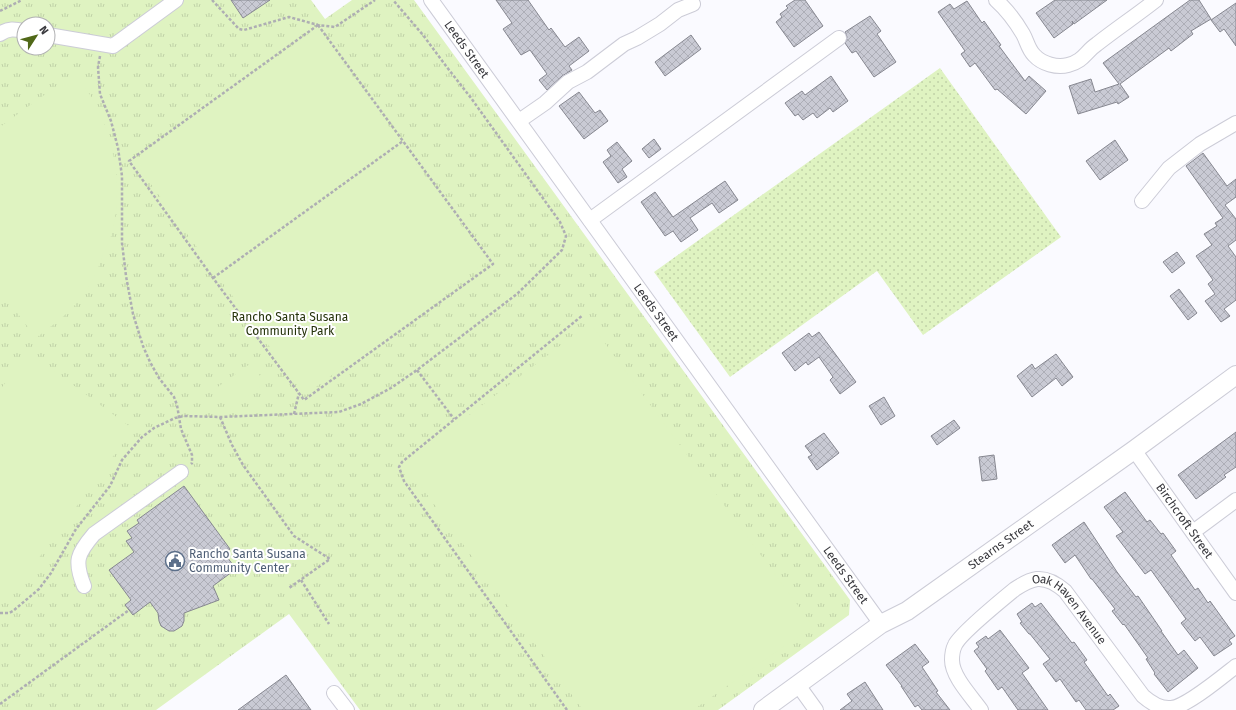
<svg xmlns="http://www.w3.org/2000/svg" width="1236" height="710" font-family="'Fira Sans',sans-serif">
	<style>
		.grass { fill: url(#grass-dots) }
		.park { fill: url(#park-tufts); fill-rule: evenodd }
		.pitch { fill: #dff3c1 }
		.building { fill: url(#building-cross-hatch); stroke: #868790 }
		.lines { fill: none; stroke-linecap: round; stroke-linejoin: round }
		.minor-casing { stroke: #ccccd7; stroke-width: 16 }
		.major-casing { stroke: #ccccd7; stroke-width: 20 }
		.path { stroke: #aeaeb3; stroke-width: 2.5; stroke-dasharray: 3 2; stroke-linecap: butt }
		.minor { stroke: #fff; stroke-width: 14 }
		.major { stroke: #fff; stroke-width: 18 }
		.labels { text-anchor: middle; stroke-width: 4; stroke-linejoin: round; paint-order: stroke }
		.street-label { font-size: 12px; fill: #39393e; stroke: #fff }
		.park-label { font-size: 12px; fill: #26330b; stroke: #fff }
		.service-label { font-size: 12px; fill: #4e5e75; stroke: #fff; text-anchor: start }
	</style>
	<defs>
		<pattern id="grass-dots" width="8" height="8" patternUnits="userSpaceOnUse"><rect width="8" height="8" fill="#dff3c1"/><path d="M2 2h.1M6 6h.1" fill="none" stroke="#c0d1a7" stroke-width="1.8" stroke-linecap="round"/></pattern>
		<pattern id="park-tufts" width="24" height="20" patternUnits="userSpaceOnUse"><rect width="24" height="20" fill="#dff3c1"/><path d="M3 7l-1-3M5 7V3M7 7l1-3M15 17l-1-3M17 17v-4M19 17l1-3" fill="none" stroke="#c0d1a7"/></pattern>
		<pattern id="building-cross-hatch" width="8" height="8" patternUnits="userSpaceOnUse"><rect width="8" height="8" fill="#c9cad4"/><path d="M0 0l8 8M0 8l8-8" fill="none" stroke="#adaeb7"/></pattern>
	</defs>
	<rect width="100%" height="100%" fill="#fafaff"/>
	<path class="grass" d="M940,68L1061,237L923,335L877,271L730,377L654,272Z"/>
	<path class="park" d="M0,0H311L325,19L352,0H414L850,600L849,615L718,710H360L289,614L156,710H0ZM24,24H48V48H24Z"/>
	<g class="pitch">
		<path d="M317,28L487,261L305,395L134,161Z"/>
		<path d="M73,74C79,81 86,88 90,95C114,135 124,187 112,233C110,240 106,248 103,255C99,267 93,280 86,291C73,311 54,324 36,338L0,290V127Z"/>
		<path d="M590,323L813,626L693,710H583L405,464Z"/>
		<path d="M28,352L133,429L6,603L0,599V390Z"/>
		<path d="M251,363L265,383L229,409L215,389Z"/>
	</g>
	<g class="building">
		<path d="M231,0H270L243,18Z"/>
		<path d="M496,0H528L549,30L551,28L565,47L579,37L589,51L569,66L572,70L562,76L547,90L539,80L547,74L530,50L521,55L514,45L503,29L512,23Z"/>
		<path d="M795,0H805L823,26L794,47L776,22L782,17L780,14L788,8L786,6Z"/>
		<path d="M1055,0H1107L1074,24L1072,21L1073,24L1054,38L1036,13Z"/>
		<path d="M1190,0H1199L1211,19L1191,31L1193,34L1171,51L1169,48L1120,84L1129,97L1118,104L1117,102L1078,114L1069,86L1091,79L1095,92L1119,84L1103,63Z"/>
		<path d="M967,1L982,23L984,21L1001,45L999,46L1025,81L1029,76L1046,91L1026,114L997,89L995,90L975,63L970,67L961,54L965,51L938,12L950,4L954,9Z"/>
		<path d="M1236,3V46L1224,29L1220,32L1211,20Z"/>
		<path d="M870,16L881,31L877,34L896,62L874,77L856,51L852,53L845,43L847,37L845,32Z"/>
		<path d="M691,35L701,49L665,76L655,62Z"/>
		<path d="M831,76L848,101L833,112L830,108L817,118L813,113L803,120L798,114L795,116L785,103L802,91L805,95Z"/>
		<path d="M579,92L595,113L600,110L608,121L584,139L559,106Z"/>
		<path d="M654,139L661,149L649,158L642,149Z"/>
		<path d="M1115,140L1128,160L1100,180L1086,161Z"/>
		<path d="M617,142L632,161L622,169L627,177L618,183L603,162L611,156L607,150Z"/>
		<path d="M1203,153L1227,186L1236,179V197L1225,205L1236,219V240L1228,246L1236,257V300L1224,309L1230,316L1221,322L1205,301L1215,294L1208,284L1213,280L1196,256L1212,245L1204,234L1217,226L1215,223L1223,218L1186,166Z"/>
		<path d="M725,181L738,200L719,213L712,203L690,218L698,230L681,242L673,231L665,236L641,202L655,192L673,217Z"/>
		<path d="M1177,252L1185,263L1172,273L1163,262Z"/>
		<path d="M1179,289L1197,313L1188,320L1170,296Z"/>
		<path d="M819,332L856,382L840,394L830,380L833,377L819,357L808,365L806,362L795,371L782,353L809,333L812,337Z"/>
		<path d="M1056,354L1073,377L1062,386L1056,378L1032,397L1017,376L1032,364L1035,369Z"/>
		<path d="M884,397L895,416L881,425L869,406Z"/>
		<path d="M954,420L960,428L937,445L931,436Z"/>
		<path d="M1236,432V467L1224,475L1226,477L1196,499L1178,475Z"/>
		<path d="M824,433L839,453L817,470L808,457L812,455L805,446Z"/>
		<path d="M994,455L997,479L982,481L979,457Z"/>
		<path d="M184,486L230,549L224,553L236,569L213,586L219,600L184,613V621L182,626L174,631H169L161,626L159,621L158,613L150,602L133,615L125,605L131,600L109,570L134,552L126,541L132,538L127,531L139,523L137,520Z"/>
		<path d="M1125,492L1147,522L1150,520L1161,534L1163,533L1176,551L1171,555L1195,590L1198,588L1208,603L1210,601L1235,636L1229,640L1232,644L1214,656L1200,637L1195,641L1181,623L1186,619L1151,570L1145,574L1116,536L1123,532L1104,507Z"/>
		<path d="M1084,522L1117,572L1136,597L1138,596L1162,631H1161L1178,655L1184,650L1198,668L1168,692L1154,674L1155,673L1146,659L1148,658L1124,624L1123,625L1112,611L1115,609L1092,579H1091L1075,555L1065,563L1052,545Z"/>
		<path d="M1032,603L1035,607L1041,603L1072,643L1074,642L1087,660L1084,662L1108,696L1110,694L1119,706L1113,710H1086L1079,700L1076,702L1060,679L1056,682L1043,664L1050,659L1030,634H1029L1020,623L1022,622L1017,614Z"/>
		<path d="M1000,630L1029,668L1022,673L1048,710H1018L1002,687L998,690L985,671L987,669L974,651L979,647L976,643L986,636L988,639Z"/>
		<path d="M915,644L929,662L922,667L938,691L936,692L950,710H922L918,705L915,707L901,686H902L886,665Z"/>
		<path d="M286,675L311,710H238Z"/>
		<path d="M865,682L883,710H840L852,701L847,694Z"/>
	</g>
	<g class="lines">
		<g class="minor-casing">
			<g id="minor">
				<path id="s1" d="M431,0L881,624"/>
				<path d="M996,0C1006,9 1016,22 1023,34C1027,41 1028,49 1034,55C1042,64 1057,68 1068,65C1084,61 1085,52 1097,44C1116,29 1137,15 1156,0"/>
				<path d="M0,34C8,28 15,29 24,31"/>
				<path d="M48,35L113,46L176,0"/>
				<path d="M519,121L545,103L568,82L587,72L624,44L637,38L660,24L678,10L693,4"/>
				<path d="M1142,201L1169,168L1200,144L1236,123"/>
				<path d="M590,220L839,38"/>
				<path id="s2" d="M1134,450L1236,593"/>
				<path d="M1193,532L1236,500"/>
				<path d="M84,586C74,561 77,554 94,534L181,472"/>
				<path d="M798,685L816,710"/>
				<path d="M334,693L347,710"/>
				<path id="s3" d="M981,710C972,697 952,677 952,660C952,656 953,649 955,645C960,634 1004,598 1015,589C1021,585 1030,580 1037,579C1048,578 1057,584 1065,591L1143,696C1151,703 1160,709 1171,708C1186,707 1222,677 1236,666"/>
			</g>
		</g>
		<g class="major-casing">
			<g id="major">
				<path id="s4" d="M763,710L881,624L907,611L1134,450L1236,375"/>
			</g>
		</g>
		<g class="path">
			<path d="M212,0L239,29L244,30L289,17L318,25L335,27L375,0"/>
			<path d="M0,11L22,0"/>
			<path d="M318,25L493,264L304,400L213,278L129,161Z"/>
			<path d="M100,56L98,67L100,94L111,121L118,148L122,176V243L126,276L133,314L143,346L150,362L159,378L174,397L177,405L181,429L192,455V463L191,464"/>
			<path d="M213,278L403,141"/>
			<path d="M417,370L454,419"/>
			<path d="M294,414L299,393"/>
			<path d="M220,417L232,445L243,465L294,536L330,559L289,588"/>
			<path d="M301,580L329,624"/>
			<path d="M0,613H9L13,611L39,589L51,573L76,529L110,486L122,460L142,437L154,428L175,418L184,416L220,417L339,412L361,404L391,388L417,370L517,294L562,250L566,236L560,222L471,98L446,66L423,35L393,0"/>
			<path d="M0,704L129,610"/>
			<path d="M567,710L404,481L399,467L402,462L583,315"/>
		</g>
		<use href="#minor" class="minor"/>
		<use href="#major" class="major"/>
	</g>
	<defs>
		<g id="civic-ring" transform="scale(1)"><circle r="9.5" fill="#fff" stroke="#5c6f8a" stroke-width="1.5"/><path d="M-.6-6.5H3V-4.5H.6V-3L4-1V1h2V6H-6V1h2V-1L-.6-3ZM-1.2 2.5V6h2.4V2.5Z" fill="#5c6f8a"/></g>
	</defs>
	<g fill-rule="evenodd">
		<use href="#civic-ring" x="175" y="561"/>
	</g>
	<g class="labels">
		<g class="street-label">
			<text dy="4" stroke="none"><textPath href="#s1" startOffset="61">Leeds Street</textPath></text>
			<text dy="4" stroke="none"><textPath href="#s1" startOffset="385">Leeds Street</textPath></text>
			<text dy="4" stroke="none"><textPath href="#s2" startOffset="87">Birchcroft Street</textPath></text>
			<text dy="4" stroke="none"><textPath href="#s4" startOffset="290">Stearns Street</textPath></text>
			<text dy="4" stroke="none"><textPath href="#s1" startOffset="709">Leeds Street</textPath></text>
			<text dy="4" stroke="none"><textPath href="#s3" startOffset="226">Oak Haven Avenue</textPath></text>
		</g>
		<g class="park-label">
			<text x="290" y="321">Rancho Santa Susana<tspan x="290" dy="14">Community Park</tspan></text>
		</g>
		<g class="service-label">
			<text x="189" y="558">Rancho Santa Susana<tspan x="189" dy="14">Community Center</tspan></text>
		</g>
	</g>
	<g transform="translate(36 36) rotate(54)"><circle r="19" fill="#ffffff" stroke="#b0b0b2"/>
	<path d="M0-3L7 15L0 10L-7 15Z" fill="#506818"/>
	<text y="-6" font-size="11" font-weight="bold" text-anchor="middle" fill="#39393e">N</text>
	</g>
</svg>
